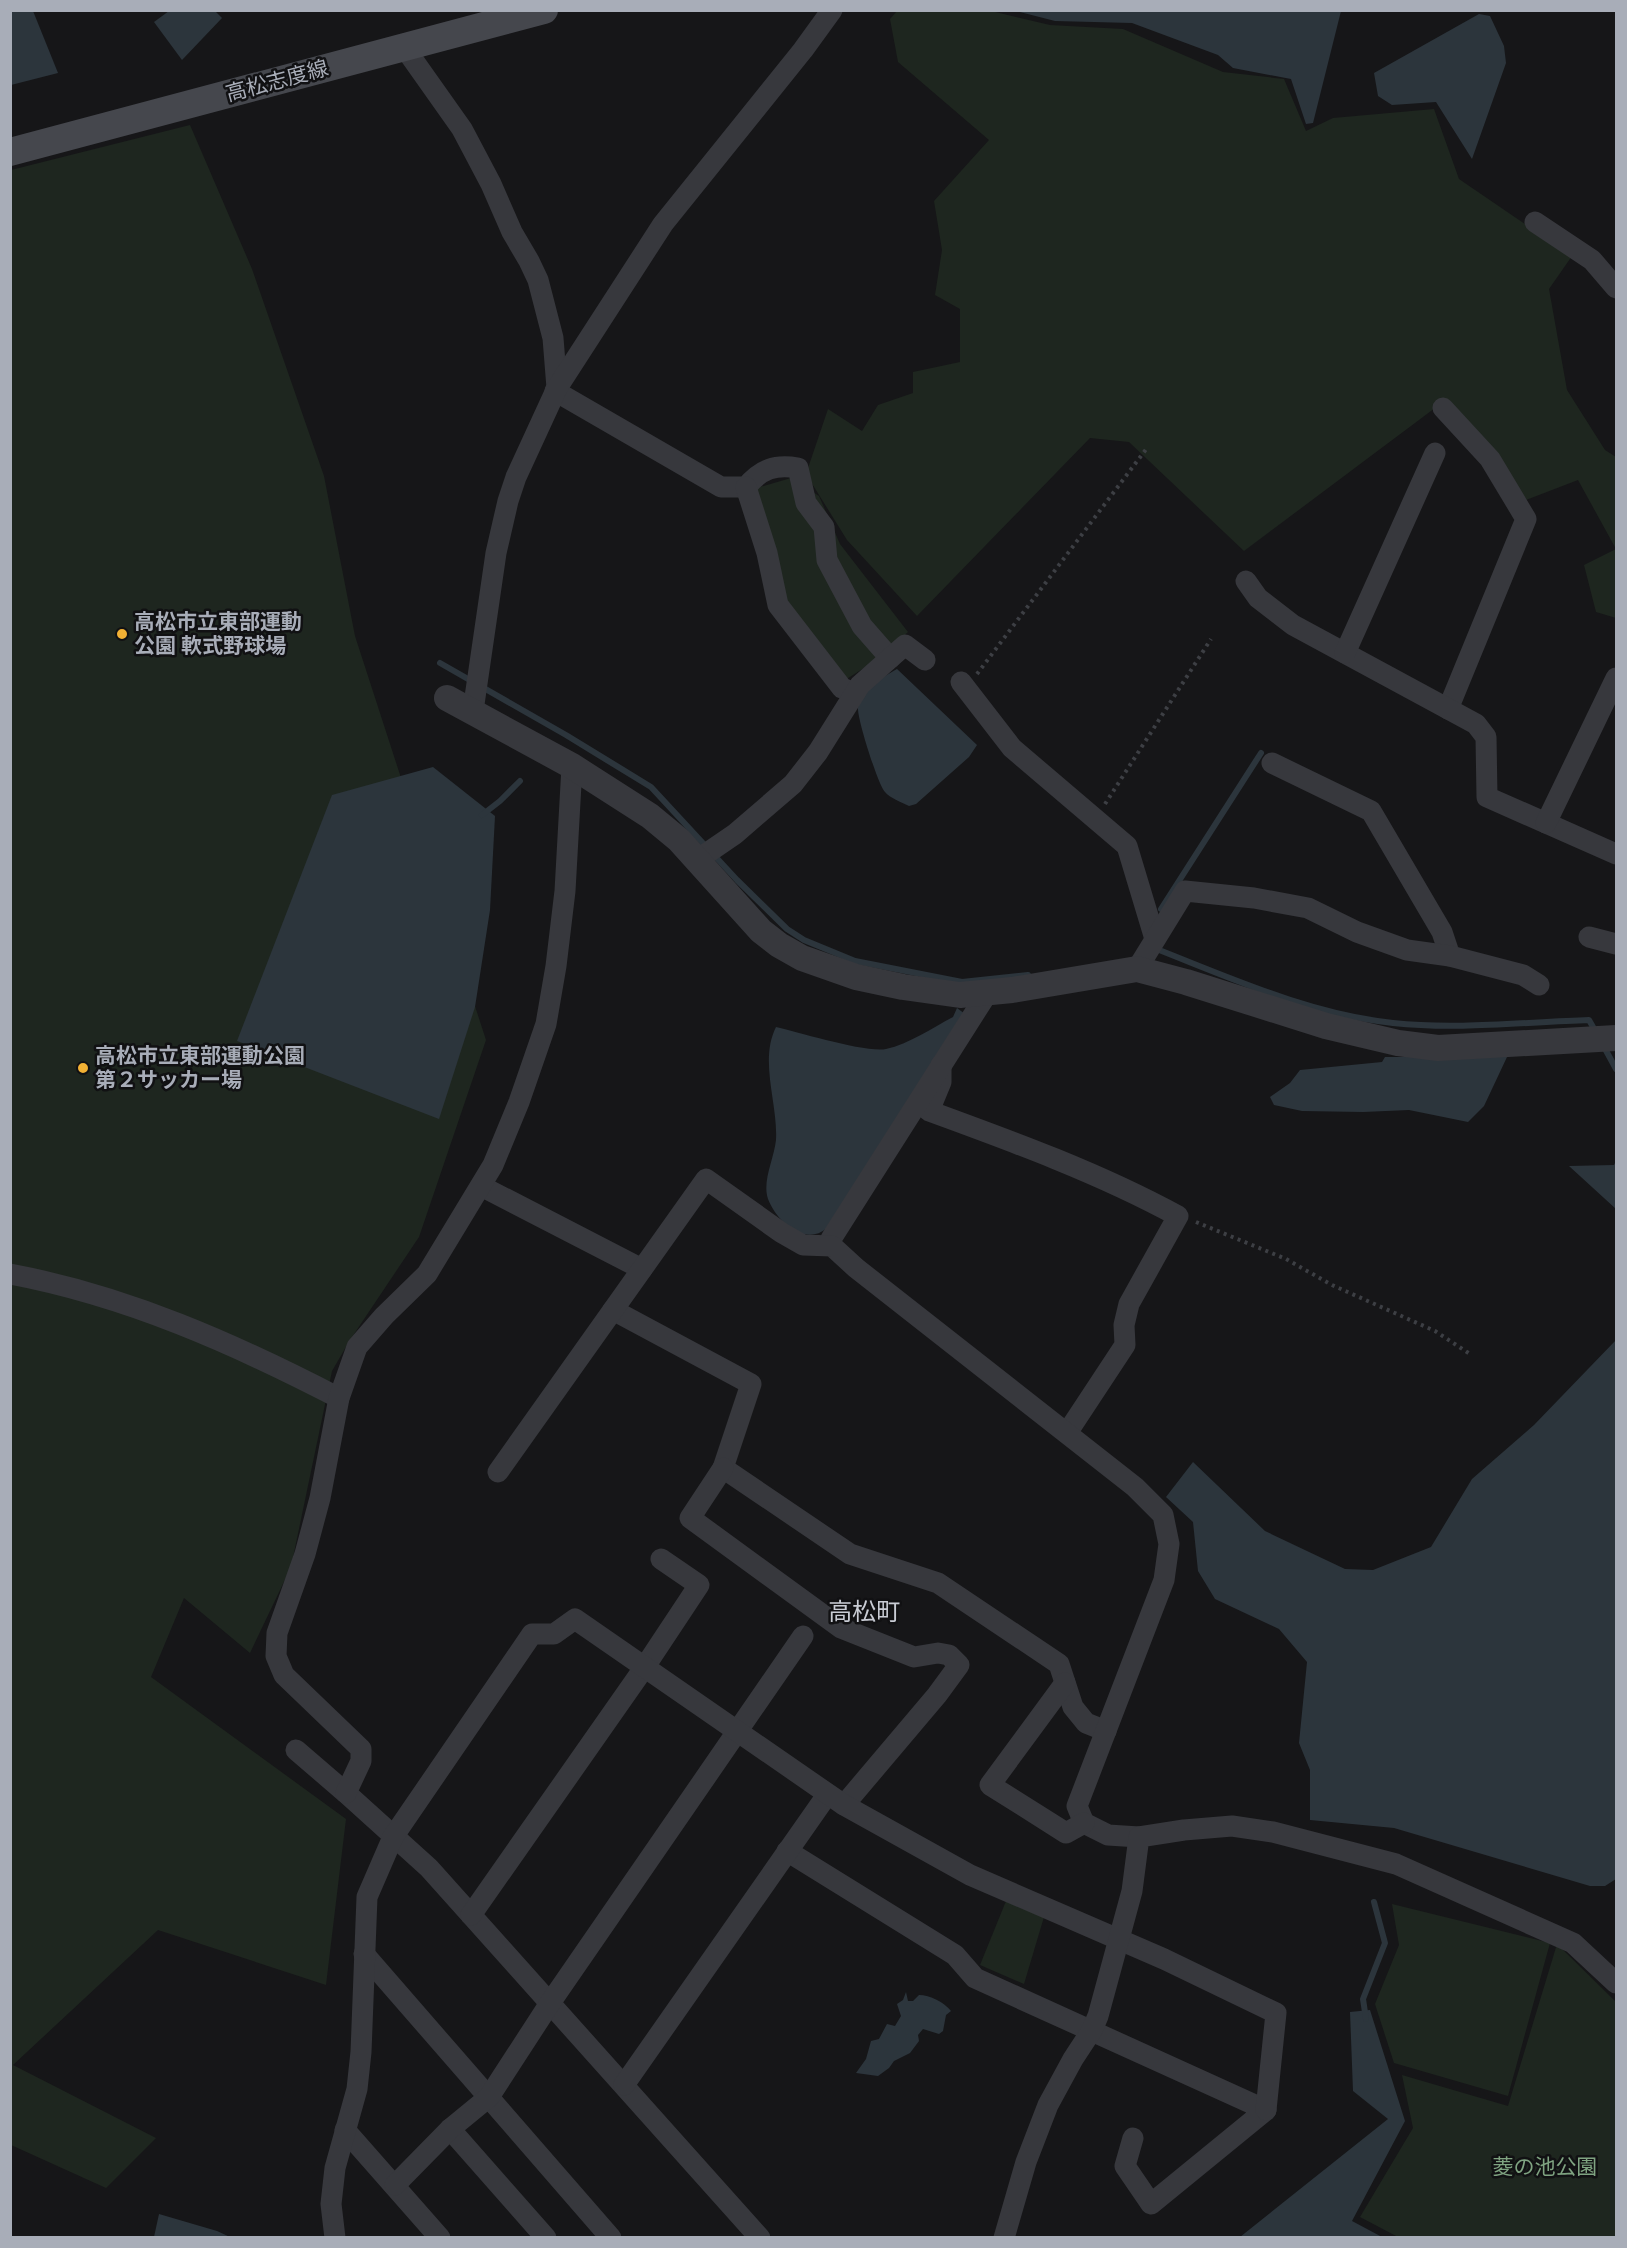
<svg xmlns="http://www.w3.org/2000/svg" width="1627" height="2248" font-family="Karla,'Noto Sans JP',sans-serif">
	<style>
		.green { fill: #1e261f }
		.water { fill: #2c353c }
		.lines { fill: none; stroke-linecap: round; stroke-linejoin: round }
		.stream { stroke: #2c353c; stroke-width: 6 }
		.path { stroke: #3d3f44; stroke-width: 4; stroke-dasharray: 3 4.5; stroke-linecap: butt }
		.minor { stroke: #37383d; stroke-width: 21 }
		.tertiary { stroke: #37383d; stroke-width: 26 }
		.secondary { stroke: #45474d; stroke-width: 28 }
		.poi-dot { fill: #f2b134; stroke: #111113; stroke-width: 2 }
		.labels { text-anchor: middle; stroke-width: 5; stroke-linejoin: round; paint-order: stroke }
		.street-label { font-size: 21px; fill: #a8adb8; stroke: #111113 }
		.poi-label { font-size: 21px; font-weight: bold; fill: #a8adb8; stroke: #111113; text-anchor: start }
		.park-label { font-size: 21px; fill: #7fa381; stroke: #111113 }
		.quarter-label { font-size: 24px; fill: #c9ccd4; stroke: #111113 }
	</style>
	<rect width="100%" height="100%" fill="#161618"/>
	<g class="green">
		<path d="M928,10H987L1050,25L1123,29L1223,72L1284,79L1306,131L1333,118L1434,109L1459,179L1572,256L1549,289L1567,390L1605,450L1616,457V618L1596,612L1584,565L1616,549L1578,480L1526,500L1447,399L1244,551L1129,442L1090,438L917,616L847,540L806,474L828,409L862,431L878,405L913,393V372L960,362V309L935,295L942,250L934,201L989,140L898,62L890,19L897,11Z"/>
		<path d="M190,125L252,269L324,476L355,636L486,1040L419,1237L350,1340L332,1371L291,1567L250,1653L184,1598L151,1677L346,1819L326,1985L158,1930L13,2065L156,2138L106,2188L11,2145V170Z"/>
		<path d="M791,478L819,496L840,544L908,632L878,659L842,682L785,606L753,489Z"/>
		<path d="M1006,1901L1044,1917L1024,1984L980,1965Z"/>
		<path d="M1392,1904L1550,1943L1508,2096L1394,2063L1375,2004L1399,1945Z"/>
		<path d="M1557,1944L1616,2002V2237H1398L1360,2217L1413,2128L1402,2075L1508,2106Z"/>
	</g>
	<g class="water">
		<path d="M11,10L33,11L58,73L11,85Z"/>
		<path d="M169,11H215L222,18L182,60L154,22Z"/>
		<path d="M1016,11L1341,10V11L1313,123L1306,124L1291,79L1233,68L1218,55L1132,23L1055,21Z"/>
		<path d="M1479,14L1490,16L1504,46L1506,63L1472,159L1436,102L1392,105L1378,96L1374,73Z"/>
		<path d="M897,669L977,745L969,757L916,804L909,806C901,802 890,798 885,792C878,785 857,718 858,708C860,690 883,677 897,669Z"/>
		<path d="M433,767L495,816L490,910L475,1007L439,1119L237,1041L332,795Z"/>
		<path d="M957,1008L965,1014L827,1228C805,1247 777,1222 768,1199C762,1181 774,1159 776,1140C778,1103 759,1061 776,1027C798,1032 866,1053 886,1049C909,1044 932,1028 953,1017Z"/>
		<path d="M1385,1057H1507L1484,1106L1468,1122L1409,1110L1363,1112L1302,1111L1274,1105L1270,1097L1290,1083L1300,1070L1382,1062Z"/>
		<path d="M1616,1161V1209L1569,1166L1614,1165Z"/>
		<path d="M1616,1340V1879L1605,1886H1590L1394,1828L1310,1820V1770L1299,1743L1307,1662L1279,1629L1215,1599L1198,1571L1193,1522L1166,1497L1193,1462L1265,1531L1345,1569L1373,1570L1431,1547L1472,1479L1534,1425Z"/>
		<path d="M906,1992L908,2001H913L919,1995C930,1995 944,2002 951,2011L946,2015L943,2031L939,2034L923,2029L918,2035L919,2041L910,2053L894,2061L889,2068L878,2076L856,2073L866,2059L871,2041L879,2039L887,2024L895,2026L901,2016L897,2004L903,2000Z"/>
		<path d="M1370,2010L1405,2121L1352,2221L1382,2237H1240L1388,2119L1353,2091L1350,2012Z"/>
		<path d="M159,2214L217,2231L230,2237H154Z"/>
	</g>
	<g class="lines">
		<g class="stream">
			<path d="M440,663L566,735L651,787L737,880L787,929L804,940L855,961L962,982L1028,975"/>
			<path d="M482,815L500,801L520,781"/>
			<path d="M1161,909L1261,753"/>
			<path d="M1154,948C1231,978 1309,1014 1393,1023C1458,1030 1524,1022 1589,1020L1597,1034"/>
			<path d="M1603,1045L1616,1069"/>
			<path d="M1366,2019L1363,1999L1385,1943L1374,1902"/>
		</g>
		<g class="path">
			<path d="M977,674L1147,448"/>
			<path d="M1105,804L1211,639"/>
			<path d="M1196,1222L1286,1259L1332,1285L1435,1331L1470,1354"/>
		</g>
		<g class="minor">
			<path d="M404,47L462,129L491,184L512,232L529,261L538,280L553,338L557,388"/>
			<path d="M1535,222L1592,260L1616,288"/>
			<path d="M555,391L721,487H746C761,469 775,464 798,468L806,503L824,527L827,560L862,626L890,658"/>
			<path d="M1443,408L1490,459L1526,519L1448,709"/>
			<path d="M746,487L767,553L778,605L842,688L855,693"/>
			<path d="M1246,581L1258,598L1293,625L1476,724L1486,737L1487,797L1616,854"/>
			<path d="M1345,653L1435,453"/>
			<path d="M961,682L1012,748L1127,846L1155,939"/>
			<path d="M473,711L496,553L508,501L516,477L557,388L663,224L803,50L832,10"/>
			<path d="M1272,763L1371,811L1442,932L1450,956"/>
			<path d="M1546,823L1616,678"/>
			<path d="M697,860L735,834L793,784L818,752L860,685L905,645L925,660"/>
			<path d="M1589,937L1616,944"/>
			<path d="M1137,969L1185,891L1254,898L1308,908L1357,932L1407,950L1450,956L1523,975L1539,985"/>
			<path d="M941,1065V1082L929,1111C1014,1142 1099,1173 1178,1216L1129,1304L1124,1325L1125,1345L1067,1433"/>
			<path d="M481,1186L642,1269"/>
			<path d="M832,1246L831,1239L988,992"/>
			<path d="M10,1274C127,1296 235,1344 339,1398"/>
			<path d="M613,1310L751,1384L723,1468L850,1554L938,1583L1059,1664L1073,1707L1086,1723L1106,1731"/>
			<path d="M723,1468L690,1518L841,1628L914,1657L938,1653L949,1655L959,1665L937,1695L844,1805"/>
			<path d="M498,1472L706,1179L782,1233L803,1245L832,1246L856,1268L1135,1487L1163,1515L1169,1544L1164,1580L1077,1806L1084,1823L1108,1835L1139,1837"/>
			<path d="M1065,1683L990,1785L1066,1833L1084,1823"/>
			<path d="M296,1750L346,1793L429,1868L760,2238"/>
			<path d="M346,1793L361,1761V1749L284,1675L276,1656L277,1633L305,1554L320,1498L339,1398L357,1347L384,1316L427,1274L493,1165L519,1102L546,1024L556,966L565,891L572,766"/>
			<path d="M787,1851L955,1955L975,1978L1266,2110L1151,2204L1125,2166L1133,2138"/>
			<path d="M471,1915L644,1668L699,1585L661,1559"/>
			<path d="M364,1954L611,2238"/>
			<path d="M624,2085L827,1795"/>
			<path d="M450,2129L546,2238"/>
			<path d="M345,2130L440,2238"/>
			<path d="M395,2185L450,2129L489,2097L550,2003L803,1636"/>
			<path d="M335,2238L331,2204L335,2168L357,2089L361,2052L367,1897L393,1837L532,1634H554L575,1619L844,1805L970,1875L1164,1959L1276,2013L1266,2110"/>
			<path d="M1004,2238L1026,2162L1048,2105L1073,2059L1092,2030L1098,2016L1132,1891L1139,1837L1184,1830L1232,1826L1273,1832L1396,1864L1573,1943L1616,1983"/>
		</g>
		<path class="tertiary" d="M447,698L572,766L650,816L679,840L761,931L779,945L802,958L856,977L903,987L960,995L1012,990L1137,969L1186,982L1326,1026L1398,1043L1438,1048L1616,1038"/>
		<path class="secondary" d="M10,152L544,10"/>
	</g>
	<g class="poi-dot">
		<circle cx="122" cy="634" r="6"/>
		<circle cx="83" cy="1068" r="6"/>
	</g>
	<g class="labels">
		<g class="street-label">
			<text transform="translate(277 81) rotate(-15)" y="7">高松志度線</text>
		</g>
		<g class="poi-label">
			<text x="134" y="629">高松市立東部運動<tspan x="134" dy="24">公園 軟式野球場</tspan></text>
			<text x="95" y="1063">高松市立東部運動公園<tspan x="95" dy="24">第２サッカー場</tspan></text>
		</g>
		<g class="park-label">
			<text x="1545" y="2174">菱の池公園</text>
		</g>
		<g class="quarter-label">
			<text x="864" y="1620">高松町</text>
		</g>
	</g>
	<rect width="1627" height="2248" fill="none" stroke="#a8adb8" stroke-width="24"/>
</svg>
